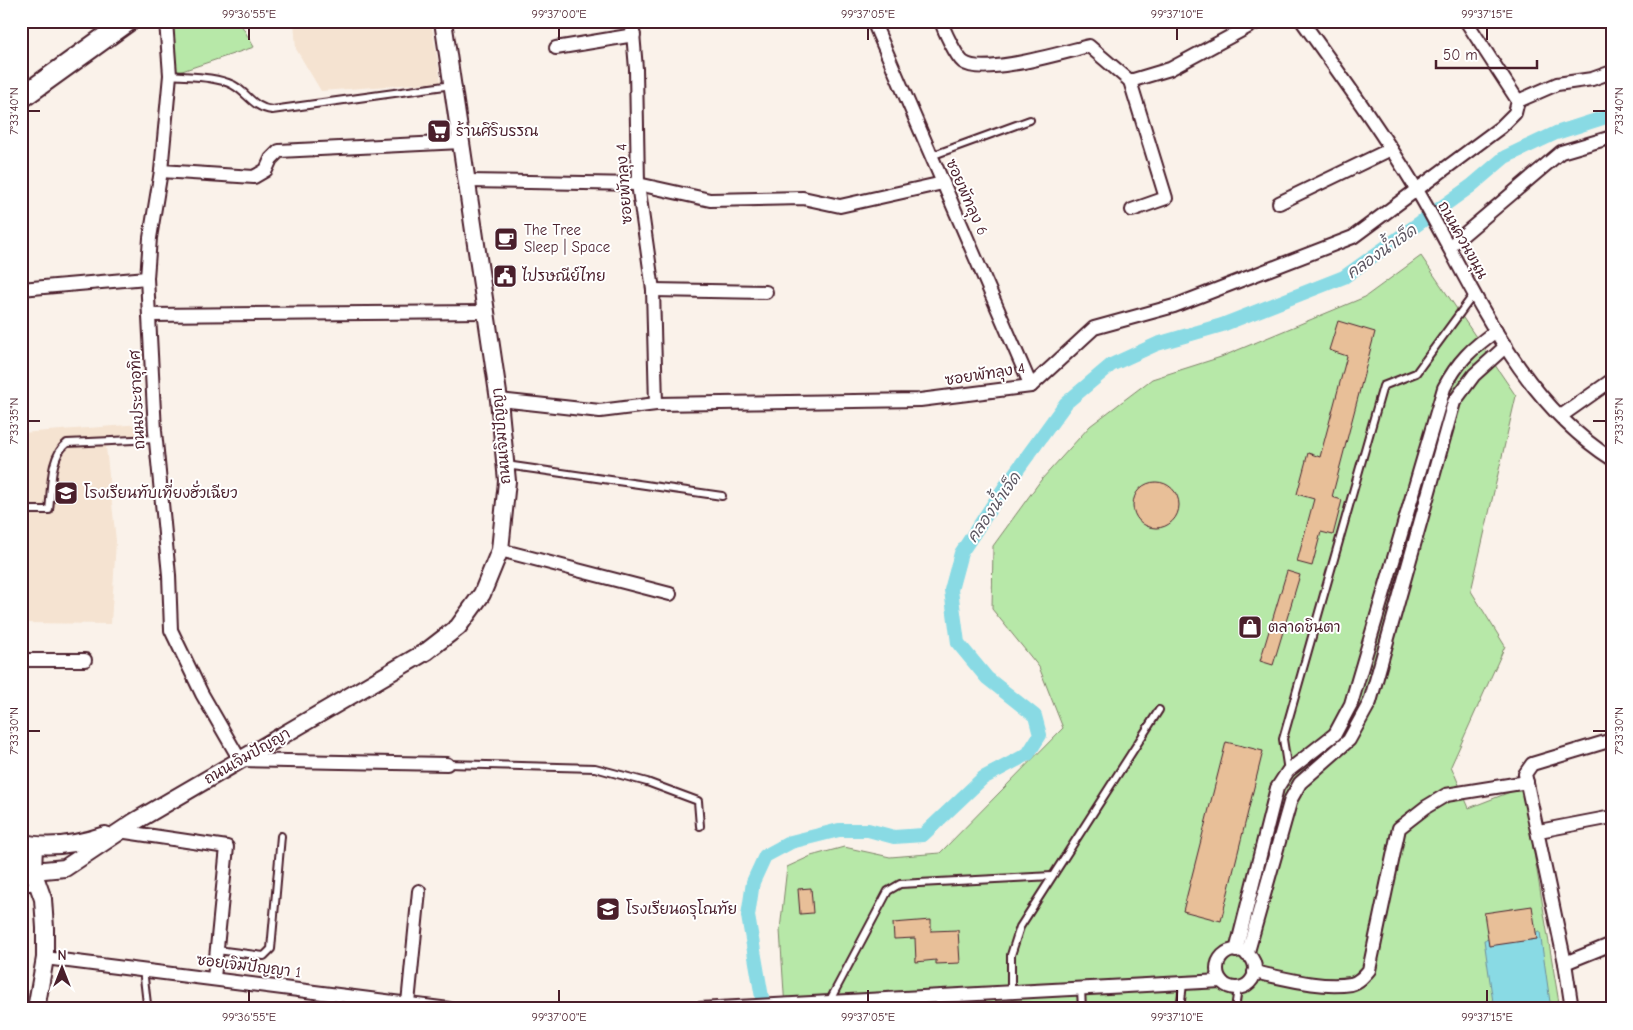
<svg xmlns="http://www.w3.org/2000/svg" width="1633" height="1030" font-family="'Comic Neue','Playpen Sans Thai',sans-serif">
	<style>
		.built { fill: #f5e3d1 }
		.green { fill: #b7e8a8; stroke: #80846a }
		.water { fill: #89dae4; stroke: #708f9a }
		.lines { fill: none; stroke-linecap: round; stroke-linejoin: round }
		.canal { stroke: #89dae4; stroke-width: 14 }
		.building { fill: #e8bf98; stroke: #4a1f2b }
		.service-casing { stroke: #4a1f2b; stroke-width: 10 }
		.minor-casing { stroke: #4a1f2b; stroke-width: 16 }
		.tertiary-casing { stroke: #4a1f2b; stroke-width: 20 }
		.primary-casing { stroke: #4a1f2b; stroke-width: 24 }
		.service { stroke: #fff; stroke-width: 6 }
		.minor { stroke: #fff; stroke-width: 12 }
		.tertiary { stroke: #fff; stroke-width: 16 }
		.primary { stroke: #fff; stroke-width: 20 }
		.ticks { fill: none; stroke: #4a1f2b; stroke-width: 2 }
		.labels { text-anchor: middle; stroke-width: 4; stroke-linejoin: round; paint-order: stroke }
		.poi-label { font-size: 15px; fill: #4a1f2b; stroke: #fff; text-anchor: start }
		.street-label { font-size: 15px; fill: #4a1f2b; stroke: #fff }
		.water-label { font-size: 16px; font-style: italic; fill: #5d5762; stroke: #fff }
		.neatline { fill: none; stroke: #4a1f2b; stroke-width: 2 }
		.ticks-label { font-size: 12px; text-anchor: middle; fill: #4a1f2b }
	</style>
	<rect width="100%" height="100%" fill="#faf2ea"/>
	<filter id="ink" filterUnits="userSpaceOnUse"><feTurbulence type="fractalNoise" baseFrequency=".02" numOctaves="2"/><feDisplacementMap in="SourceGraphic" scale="10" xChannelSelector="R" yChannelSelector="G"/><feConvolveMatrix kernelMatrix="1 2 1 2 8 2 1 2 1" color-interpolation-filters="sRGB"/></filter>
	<g filter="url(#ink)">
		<g class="built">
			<path d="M294,21H431L441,82L321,91L296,49Z"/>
			<path d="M141,424L142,440L106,447L116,541L111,624L21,623V433Z"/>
		</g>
		<g class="green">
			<path d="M166,21H239L254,47L170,75Z"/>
			<path d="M1421,256L1516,396L1471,591L1505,646L1451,766L1469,808L1523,787L1560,1009H785L780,930L787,867L811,856L844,847L890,857L940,853L1063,728L1039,667L992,609L993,546L1041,480L1090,426L1152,379L1221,357L1365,297Z"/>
		</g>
		<path class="water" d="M1540,932L1551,1009H1494L1484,940Z"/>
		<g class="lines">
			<path class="canal" d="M764,1009L748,916L753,882L765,856L791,842L839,830H868L894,837L923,835L983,778L1028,754L1040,735L1035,716L987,678L958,643L951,590L961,553L1004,488L1066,403L1111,365L1157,344L1222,325L1344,277L1471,186L1505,157L1556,133L1612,115"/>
		</g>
		<g class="building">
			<path d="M1338,321L1375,332L1332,497L1342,500L1333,535L1321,532L1312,566L1297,562L1314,499L1297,494L1308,453L1320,457L1347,356L1329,350Z"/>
			<circle cx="1156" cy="505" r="23"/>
			<path d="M1287,571L1300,575L1273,665L1260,661Z"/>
			<path d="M1226,742L1263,751L1221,921L1183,911Z"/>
			<path d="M811,888L813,913L800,914L798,889Z"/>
			<path d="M1532,906L1537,939L1489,946L1484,913Z"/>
			<path d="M931,920V931L958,930L960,963L936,964V960L916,962L915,938L894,939L893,923Z"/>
		</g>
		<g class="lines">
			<g class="service-casing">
				<g id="service">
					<path d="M170,75C189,77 215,76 233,85C248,93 253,108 272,110L452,85"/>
					<path d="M931,156L1030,120"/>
					<path d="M506,465L722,496"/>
					<path d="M21,510H49C52,488 49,457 67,443L156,439"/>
					<path d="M447,764L595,768L647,782L698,801L700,826"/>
					<path d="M1288,771L1283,739L1383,386L1416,373L1474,294"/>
					<path d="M21,888L37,886"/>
					<path d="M217,950L264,956L271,949L281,836"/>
					<path d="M143,969L147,1004L151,1009"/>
					<path d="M1081,989L1082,1009"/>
					<path d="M1011,993V955L1020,927L1159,710"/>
					<path d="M829,1002L888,891L900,884L1052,876"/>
					<path d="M1180,1009L1183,984"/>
					<path d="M1235,1009L1238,988"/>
				</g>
			</g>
			<g class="minor-casing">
				<g id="minor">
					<path d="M166,21L170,75L161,171L150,238L147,278L155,431L169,575L171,630L202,694L240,760L447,764"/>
					<path d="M632,21L636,69L638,184L653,290L656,404"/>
					<path d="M873,21L1031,386"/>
					<path d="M941,21C944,31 956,56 963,62C982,77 1064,52 1089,46L1130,81L1170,69L1259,21"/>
					<path d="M1302,21C1342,77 1382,132 1417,190C1473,285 1515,397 1612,459"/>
					<path d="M556,48L634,35"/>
					<path d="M1130,81L1166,198L1132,210"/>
					<path d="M1518,101L1557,84L1592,79L1612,72"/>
					<path d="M161,171L254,177L266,170L271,159L279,151L461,142"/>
					<path d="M467,181L638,184L710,200L803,198L840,206L943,183"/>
					<path d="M1279,203L1391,149"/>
					<path d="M1449,247L1561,152L1612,137"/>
					<path d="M21,289L147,278"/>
					<path d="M653,290L766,292"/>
					<path d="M149,315L485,312"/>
					<path d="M499,400L600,411L656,404L920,400L1031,386L1094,328L1174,306L1353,237L1501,127L1515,113L1518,101L1466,21"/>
					<path d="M1561,416L1612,380"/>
					<path d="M500,550L670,594"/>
					<path d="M21,660H85"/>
					<path d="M119,831L227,847L214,978"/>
					<path d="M1539,831L1612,817"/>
					<circle cx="1236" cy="969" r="19"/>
					<path d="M1236,951L1277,788L1288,771L1335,734L1351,704L1444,388C1458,361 1472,348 1496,331"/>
					<path d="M1247,955L1291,799L1300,783L1349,740L1370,702L1454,402L1474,375L1506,346"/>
					<path d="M45,958L449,1009"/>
					<path d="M1565,963L1612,944"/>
					<path d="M1254,972C1284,978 1320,989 1351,984C1359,982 1364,976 1369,970L1399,828L1426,807L1446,795L1527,782"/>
					<path d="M408,1003L419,891"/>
					<path d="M699,1009L1221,981"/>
					<path d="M1572,1009L1565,963L1525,774L1532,764L1612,740"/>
				</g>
			</g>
			<g class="tertiary-casing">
				<g id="tertiary">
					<path d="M21,842C49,850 78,844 105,835"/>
					<path d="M34,846L33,871L43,899L45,928V958L36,1009"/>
					<path d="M21,869L33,871L65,868L134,822L427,651L458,627L482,594L500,550L507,481L499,400L443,21"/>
				</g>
			</g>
			<g class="primary-casing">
				<path id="primary" d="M21,98L128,21"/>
			</g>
			<use href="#service" class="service"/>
			<use href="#minor" class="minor"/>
			<use href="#tertiary" class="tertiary"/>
			<use href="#primary" class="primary"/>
		</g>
	</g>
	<path class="ticks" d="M249,28V40M559,28V40M868,28V40M1177,28V40M1487,28V40M28,111H40M1593,111H1606M28,421H40M1593,421H1606M28,731H40M1593,731H1606M249,990V1002M559,990V1002M868,990V1002M1177,990V1002M1487,990V1002"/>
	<defs>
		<g id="supermarket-square" transform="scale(1.25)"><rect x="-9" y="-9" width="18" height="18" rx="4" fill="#4a1f2b" stroke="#fff"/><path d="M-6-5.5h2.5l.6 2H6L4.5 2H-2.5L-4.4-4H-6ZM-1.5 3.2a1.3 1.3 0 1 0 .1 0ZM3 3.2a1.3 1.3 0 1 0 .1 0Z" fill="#fff"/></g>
		<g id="cafe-square" transform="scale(1.25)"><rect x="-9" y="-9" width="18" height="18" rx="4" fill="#4a1f2b" stroke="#fff"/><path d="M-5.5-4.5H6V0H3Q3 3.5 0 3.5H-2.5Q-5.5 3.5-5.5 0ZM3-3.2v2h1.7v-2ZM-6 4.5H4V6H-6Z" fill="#fff"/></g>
		<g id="civic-square" transform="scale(1.25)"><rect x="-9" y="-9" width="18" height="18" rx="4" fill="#4a1f2b" stroke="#fff"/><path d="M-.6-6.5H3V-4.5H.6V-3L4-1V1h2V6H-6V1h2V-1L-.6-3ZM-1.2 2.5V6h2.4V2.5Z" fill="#fff"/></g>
		<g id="school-square" transform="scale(1.25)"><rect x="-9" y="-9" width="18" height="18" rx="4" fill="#4a1f2b" stroke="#fff"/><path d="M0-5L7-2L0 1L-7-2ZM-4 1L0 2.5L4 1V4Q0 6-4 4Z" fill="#fff"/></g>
		<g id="shop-square" transform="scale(1.25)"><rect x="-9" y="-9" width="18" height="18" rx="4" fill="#4a1f2b" stroke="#fff"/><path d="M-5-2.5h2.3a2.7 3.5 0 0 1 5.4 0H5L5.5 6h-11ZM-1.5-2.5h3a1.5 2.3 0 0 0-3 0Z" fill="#fff"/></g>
	</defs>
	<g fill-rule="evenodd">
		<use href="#supermarket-square" x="439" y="131"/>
		<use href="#cafe-square" x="506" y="239"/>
		<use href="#civic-square" x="505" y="276"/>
		<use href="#school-square" x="66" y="493"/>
		<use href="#shop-square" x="1250" y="627"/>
		<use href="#school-square" x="608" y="909"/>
	</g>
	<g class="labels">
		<g class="poi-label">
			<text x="456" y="136">ร้านศิริบรรณ</text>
			<text x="524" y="235">The Tree<tspan x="524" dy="17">Sleep | Space</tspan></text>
			<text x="522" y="281">ไปรษณีย์ไทย</text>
			<text x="84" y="498">โรงเรียนทับเที่ยงฮั่วเฉียว</text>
			<text x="1268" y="632">ตลาดชินตา</text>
			<text x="626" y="914">โรงเรียนดรุโณทัย</text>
		</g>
		<g class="street-label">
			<text transform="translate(624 184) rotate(-94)" y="5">ซอยพัทลุง 4</text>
			<text transform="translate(967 197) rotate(66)" y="5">ซอยพัทลุง 6</text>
			<text transform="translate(1463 240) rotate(61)" y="5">ถนนควนขนุน</text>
			<text transform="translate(985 374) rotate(-9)" y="5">ซอยพัทลุง 4</text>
			<text transform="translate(137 400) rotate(-93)" y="5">ถนนประชาอุทิศ</text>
			<text transform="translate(501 436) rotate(-95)" y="5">ถนนเจิมปัญญา</text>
			<text transform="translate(247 756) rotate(-30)" y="5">ถนนเจิมปัญญา</text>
			<text transform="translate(249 966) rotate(7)" y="5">ซอยเจิมปัญญา 1</text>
		</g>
		<g class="water-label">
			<text transform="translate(1381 251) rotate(-35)" y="6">คลองน้ำเจ็ด</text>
			<text transform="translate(993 507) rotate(-55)" y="6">คลองน้ำเจ็ด</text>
		</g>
	</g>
	<rect width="1633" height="1030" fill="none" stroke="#fff" stroke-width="55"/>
	<g transform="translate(62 968)" stroke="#ffffff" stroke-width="4" paint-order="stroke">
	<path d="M0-4L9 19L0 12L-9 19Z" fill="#4a1f2b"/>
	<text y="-8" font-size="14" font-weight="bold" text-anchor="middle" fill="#4a1f2b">N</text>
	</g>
	<path d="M1436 60v8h101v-8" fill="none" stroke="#4a1f2b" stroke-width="2.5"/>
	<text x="1443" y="60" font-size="15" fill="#4a1f2b" stroke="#ffffff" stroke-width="4" paint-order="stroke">50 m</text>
	<rect x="28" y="28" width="1578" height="974" class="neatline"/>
	<g class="ticks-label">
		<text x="249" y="18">99°36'55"E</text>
		<text x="559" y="18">99°37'00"E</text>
		<text x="868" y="18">99°37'05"E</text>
		<text x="1177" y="18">99°37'10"E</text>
		<text x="1487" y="18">99°37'15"E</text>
		<text transform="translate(14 111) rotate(-90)" y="4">7°33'40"N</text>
		<text transform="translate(1619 111) rotate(-90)" y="4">7°33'40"N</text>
		<text transform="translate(14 421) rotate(-90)" y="4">7°33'35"N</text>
		<text transform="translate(1619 421) rotate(-90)" y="4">7°33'35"N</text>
		<text transform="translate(14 731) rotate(-90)" y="4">7°33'30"N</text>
		<text transform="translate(1619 731) rotate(-90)" y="4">7°33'30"N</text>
		<text x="249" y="1021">99°36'55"E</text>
		<text x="559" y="1021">99°37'00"E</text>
		<text x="868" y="1021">99°37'05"E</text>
		<text x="1177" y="1021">99°37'10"E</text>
		<text x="1487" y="1021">99°37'15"E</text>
	</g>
</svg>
